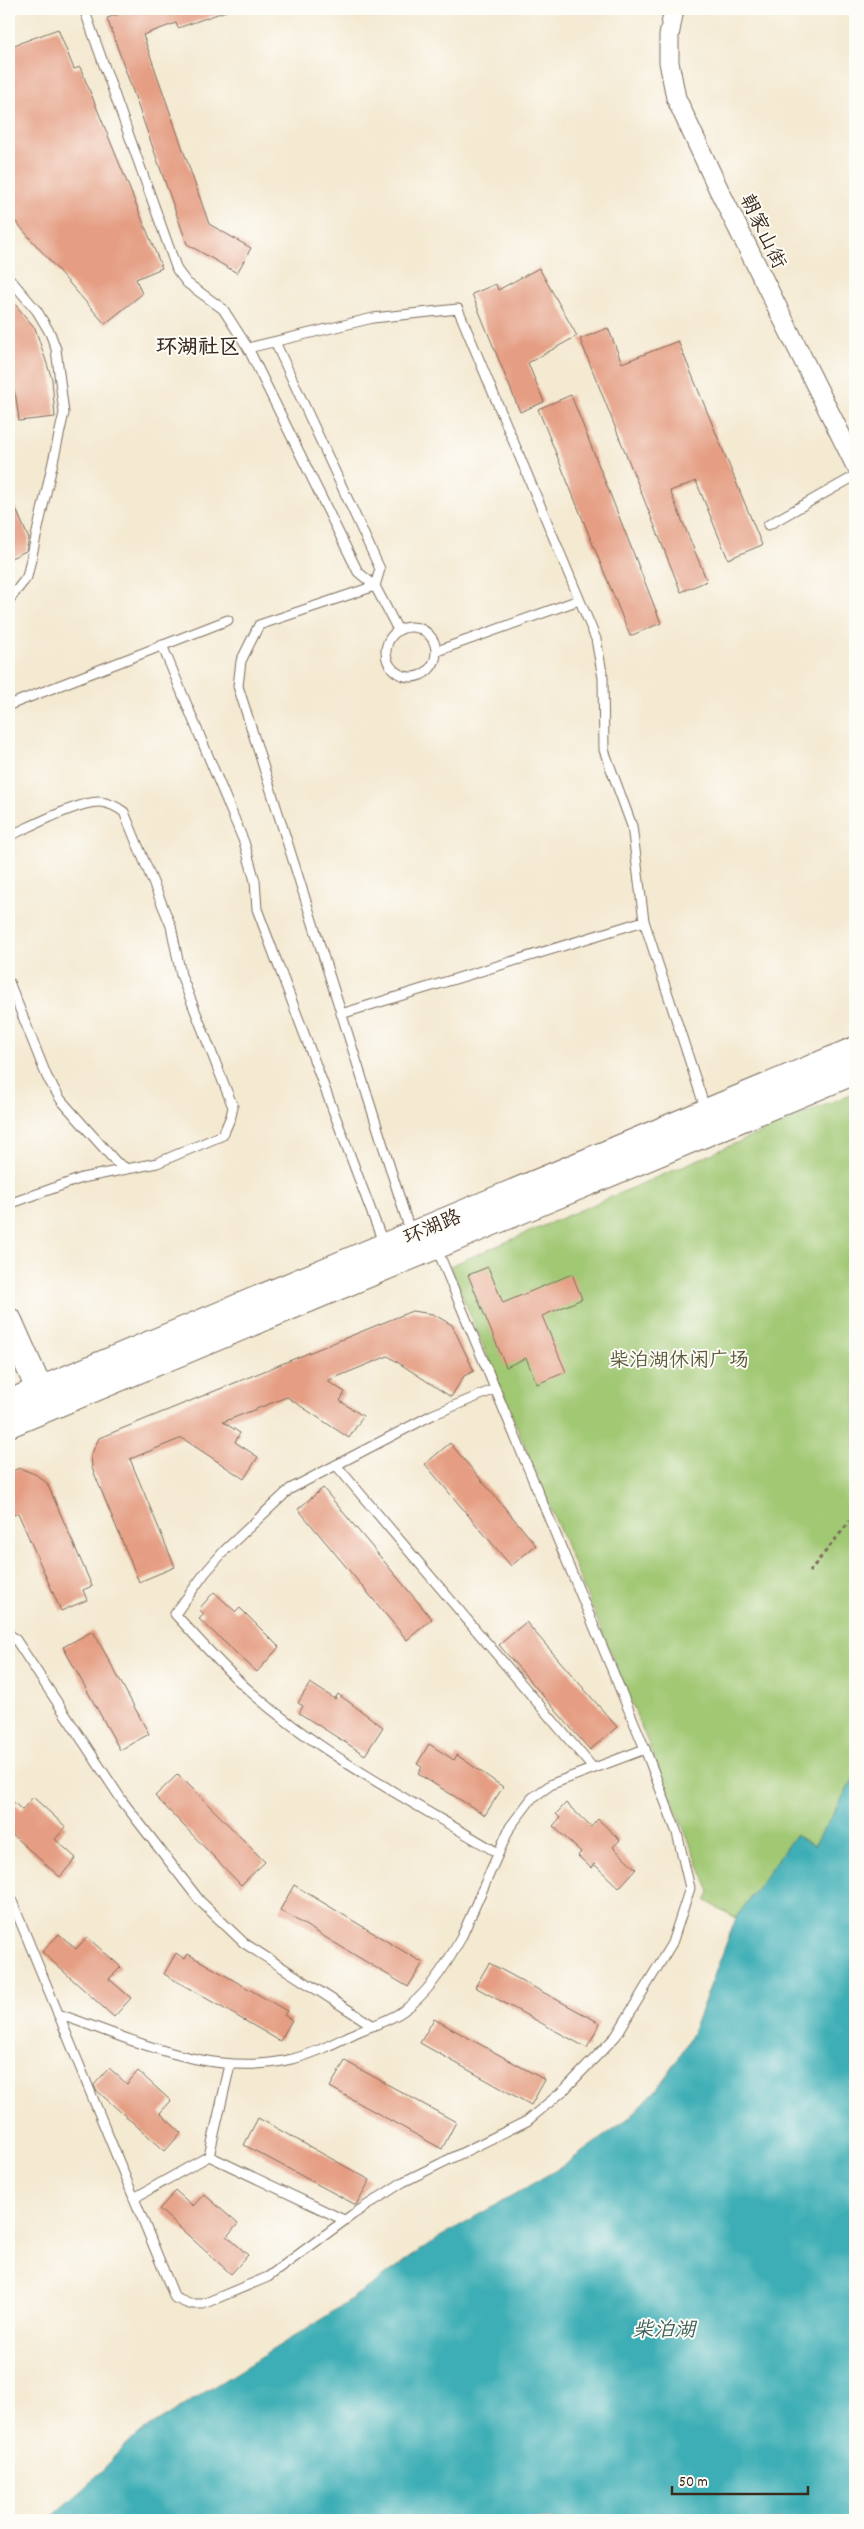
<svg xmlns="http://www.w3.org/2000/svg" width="864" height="2529" font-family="Dekko,'LXGW WenKai TC',sans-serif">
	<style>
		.green { fill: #a1c873; stroke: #6e7948 }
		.water { fill: #3daeb5; stroke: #3c6c6a }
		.building { fill: #e59e83 }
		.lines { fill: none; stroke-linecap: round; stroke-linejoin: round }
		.lane-casing { stroke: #7c6d5d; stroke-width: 11 }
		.street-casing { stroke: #7c6d5d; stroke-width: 21 }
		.secondary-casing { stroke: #7c6d5d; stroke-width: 28 }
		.path { stroke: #7c6d5d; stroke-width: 3; stroke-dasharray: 4 4; stroke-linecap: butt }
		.lane { stroke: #fff; stroke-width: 9 }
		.street { stroke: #fff; stroke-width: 19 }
		.secondary { stroke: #fff; stroke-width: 26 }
		.labels { text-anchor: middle; stroke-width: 4; stroke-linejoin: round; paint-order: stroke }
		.street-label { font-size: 20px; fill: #3b2a1e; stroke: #fdfcf7 }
		.park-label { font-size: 20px; fill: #5a5938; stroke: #fdfcf7 }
		.neighbourhood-label { font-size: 21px; font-weight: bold; fill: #3b2a1e; stroke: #fdfcf7 }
		.water-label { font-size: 21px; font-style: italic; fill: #3c5f5a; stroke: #fdfcf7 }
	</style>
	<rect width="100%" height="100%" fill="#fdfcf7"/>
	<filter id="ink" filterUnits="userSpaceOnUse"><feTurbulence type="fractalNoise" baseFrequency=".02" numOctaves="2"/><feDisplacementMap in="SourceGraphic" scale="10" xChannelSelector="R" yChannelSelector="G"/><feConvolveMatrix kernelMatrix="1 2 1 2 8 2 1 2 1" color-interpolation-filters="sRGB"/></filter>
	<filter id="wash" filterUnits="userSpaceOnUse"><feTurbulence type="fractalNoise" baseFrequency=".0096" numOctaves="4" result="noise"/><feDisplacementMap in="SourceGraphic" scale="20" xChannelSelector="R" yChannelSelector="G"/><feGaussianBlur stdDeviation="1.12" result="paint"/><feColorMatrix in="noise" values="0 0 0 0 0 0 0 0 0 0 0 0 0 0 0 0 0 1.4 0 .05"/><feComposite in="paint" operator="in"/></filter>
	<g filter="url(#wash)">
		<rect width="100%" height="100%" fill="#f4e9d1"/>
		<path class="green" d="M855,1092V1776L814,1846L795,1835L736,1918L706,1901L710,1892L450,1266Z"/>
		<path class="water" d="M855,1776V2520H48L85,2488L135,2436L328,2315L440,2237L563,2166L630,2117L657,2089L682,2053L693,2031L736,1918L795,1835L814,1846Z"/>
		<g id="blocks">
			<g class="building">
				<path d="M135,9H225L226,11L178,28L176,23L143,35L209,224L251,248L237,273L187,244L107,18Z"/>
				<path d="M58,29L74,69L80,67L162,268L136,279L142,294L105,324L9,214V47Z"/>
				<path d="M539,268L577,336L528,363L544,402L520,412L472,294L496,284L498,290Z"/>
				<path d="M9,297L35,328L52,379L55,417L19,421L16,398L9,372Z"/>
				<path d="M608,328L622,363L678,341L762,545L728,559L696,481L670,491L707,581L681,592L580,339Z"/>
				<path d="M571,395L661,623L630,636L538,409Z"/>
				<path d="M9,493L29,539L26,551L9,559Z"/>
				<path d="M488,1267L503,1303L572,1274L582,1299L542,1316L566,1372L537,1384L526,1358L506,1367L468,1275Z"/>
				<path d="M412,1311L433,1314L452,1325L474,1371L464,1376L451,1397L388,1356L327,1381L345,1392L340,1401L363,1416L349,1438L287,1397L223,1422L240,1433L235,1442L258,1457L244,1479L182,1438L130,1459L175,1567L139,1582L92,1468L91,1455L99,1438Z"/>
				<path d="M450,1443L536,1545L511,1566L425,1464Z"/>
				<path d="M19,1468L35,1474L47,1483L92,1586L83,1590L87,1600L61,1611L18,1513L9,1517V1473Z"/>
				<path d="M323,1488L432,1619L407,1640L298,1509Z"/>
				<path d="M214,1592L236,1612L240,1608L279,1647L257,1672L199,1619L204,1614L199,1609Z"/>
				<path d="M526,1622L617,1727L590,1750L499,1645Z"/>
				<path d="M93,1631L149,1734L120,1750L63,1647Z"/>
				<path d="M310,1683L335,1699L338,1694L383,1727L365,1755L299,1713L303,1706L298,1703Z"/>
				<path d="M429,1744L454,1760L457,1755L503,1787L485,1815L418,1774L422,1767L417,1764Z"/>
				<path d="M178,1774L265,1862L241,1885L155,1796Z"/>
				<path d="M33,1797L66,1827L55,1839L76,1858L60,1877L9,1832V1798L22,1810Z"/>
				<path d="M566,1803L591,1827L598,1819L620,1840L613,1847L636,1869L619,1888L594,1864L591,1868L578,1856L581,1852L553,1826L560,1818L556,1814Z"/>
				<path d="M294,1885L423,1963L408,1987L280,1910Z"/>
				<path d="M59,1934L76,1949L87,1937L121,1967L109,1979L131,1998L114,2017L42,1952Z"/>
				<path d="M176,1953L185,1959L188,1954L287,2011L284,2015L292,2020L280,2041L164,1974Z"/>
				<path d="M489,1963L600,2023L587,2048L475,1987Z"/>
				<path d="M434,2019L545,2080L531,2105L420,2043Z"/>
				<path d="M345,2061L456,2122L442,2149L330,2087Z"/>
				<path d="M109,2068L127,2084L138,2071L171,2101L160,2113L181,2133L165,2151L96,2090L94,2085Z"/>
				<path d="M258,2118L370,2180L356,2205L244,2145Z"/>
				<path d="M176,2191L193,2206L204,2194L238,2224L227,2236L248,2255L231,2274L159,2209Z"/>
			</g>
		</g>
	</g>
	<g filter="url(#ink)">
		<use href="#blocks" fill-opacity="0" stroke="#7c6d5d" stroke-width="1"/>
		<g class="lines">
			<g class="lane-casing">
				<g id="lane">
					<path d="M84,9L177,270L187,283L223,309L248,348L358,572L375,586L398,630"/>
					<path d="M9,278L37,311L50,333L56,349L64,413L27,577L9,600"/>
					<path d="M275,342L380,569L375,586"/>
					<path d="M248,348L373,318L458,309L596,639L603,678L604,750L632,826L644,921L706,1111"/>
					<path d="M768,525L855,476"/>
					<path d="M375,586L259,625L241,661L238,686L411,1234"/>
					<circle cx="411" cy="652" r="25"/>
					<path d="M162,645L244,842L255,881L257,909L384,1245"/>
					<path d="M437,651L579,600"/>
					<path d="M9,705L228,620"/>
					<path d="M9,836C30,827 79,801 100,802C110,803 116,806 124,812L171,926L181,975L233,1107L231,1116L223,1135L157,1163L82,1178L9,1204"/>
					<path d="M9,982L47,1077L61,1100L116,1162L126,1168"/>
					<path d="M341,1014L644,921"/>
					<path d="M495,1389L432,1415L290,1489L225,1550L205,1573L175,1614C200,1641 224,1669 252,1693C326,1758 415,1803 498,1853"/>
					<path d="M336,1465L593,1768"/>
					<path d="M9,1634L16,1640L123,1802L200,1901L244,1943L372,2025"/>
					<path d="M9,1894L175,2298L189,2304H203L268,2277L352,2215L403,2182L527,2121L564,2090L616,2036L672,1943L690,1888L677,1833L645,1749L437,1249"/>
					<path d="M58,2014C133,2039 211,2079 292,2059C314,2054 334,2043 355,2033C370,2026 389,2021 403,2011C428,1994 447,1964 461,1938L510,1827L532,1798L552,1784L645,1749"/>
					<path d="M209,2156L344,2220"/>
					<path d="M134,2198L209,2156L230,2065"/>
				</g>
			</g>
			<g class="street-casing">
				<path id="street" d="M674,9L669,36V62L676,98L718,188L855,464"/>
			</g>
			<g class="secondary-casing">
				<g id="secondary">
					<path d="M9,1321L47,1407"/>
					<path d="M9,1403L855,1050"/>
					<path d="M9,1424L855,1071"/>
				</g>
			</g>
			<path class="path" d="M809,1572L855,1515"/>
			<use href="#lane" class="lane"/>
			<use href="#street" class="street"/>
			<use href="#secondary" class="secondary"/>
		</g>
	</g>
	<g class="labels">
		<g class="street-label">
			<text transform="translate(764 231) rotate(64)" y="7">朝家山街</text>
			<text transform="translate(432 1226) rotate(-23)" y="7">环湖路</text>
		</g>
		<g class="park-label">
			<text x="679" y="1366">柴泊湖休闲广场</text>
		</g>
		<g class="neighbourhood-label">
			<text x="198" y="353">环湖社区</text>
		</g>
		<g class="water-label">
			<text x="664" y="2336">柴泊湖</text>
		</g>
	</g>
	<rect width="864" height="2529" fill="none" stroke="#fdfcf7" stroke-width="30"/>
	<path d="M672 2486v8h136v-8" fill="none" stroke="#3b2a1e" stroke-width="2.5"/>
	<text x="679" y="2486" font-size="15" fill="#3b2a1e" stroke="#fdfcf7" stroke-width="4" paint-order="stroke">50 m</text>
</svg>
